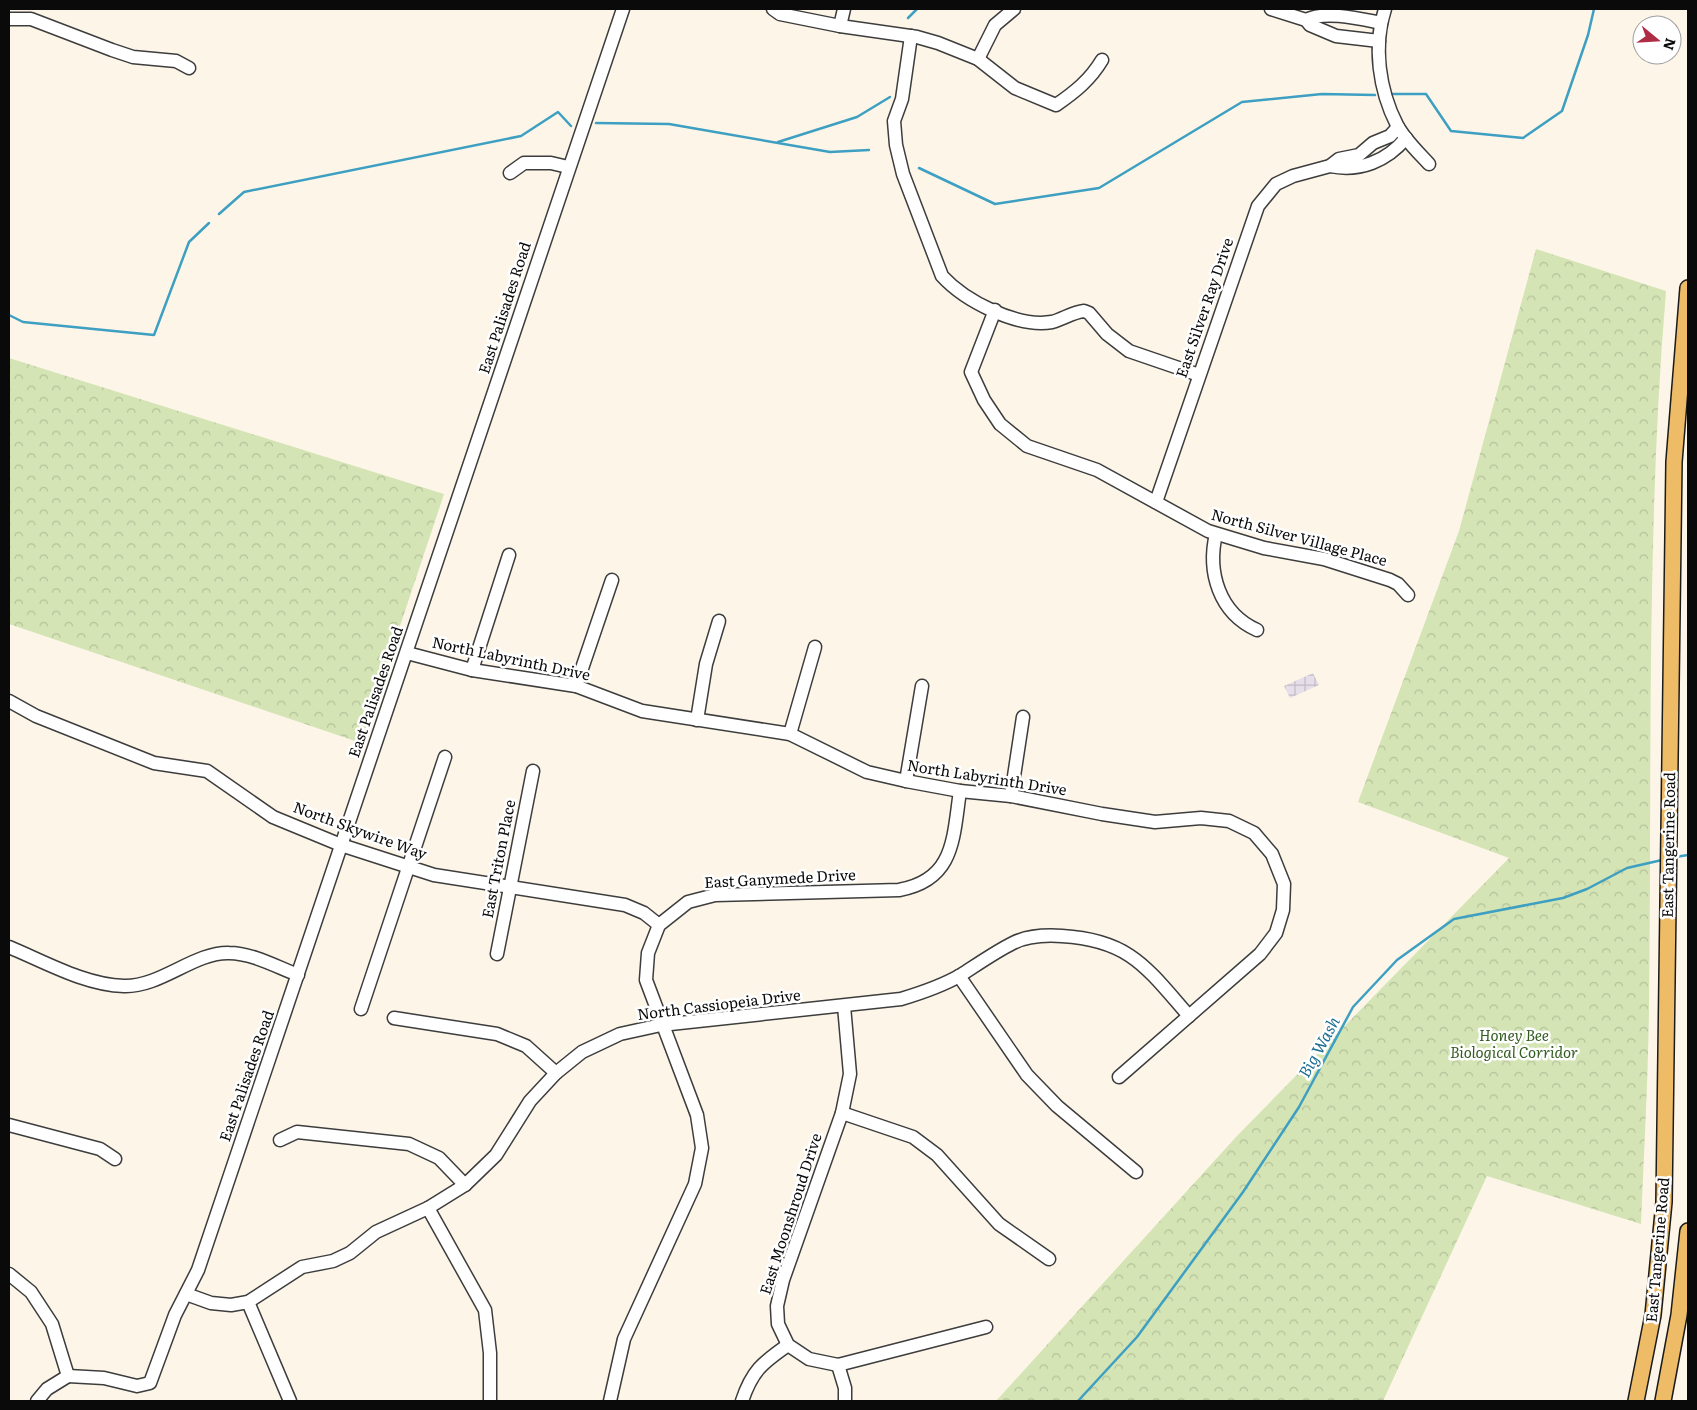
<svg xmlns="http://www.w3.org/2000/svg" width="1697" height="1410" font-family="Literata,serif">
	<style>
		.industrial { fill: url(#industrial-grid) }
		.park { fill: url(#park-crowns) }
		.lines { fill: none; stroke-linecap: round; stroke-linejoin: round }
		.stream { stroke: #3d9fc2; stroke-width: 2.5 }
		.minor-casing { stroke: #3d3d3d; stroke-width: 15 }
		.major-casing { stroke: #1b1b1b; stroke-width: 18 }
		.minor { stroke: #fff; stroke-width: 12 }
		.major { stroke: #eebb67; stroke-width: 15 }
		.labels { text-anchor: middle; stroke-width: 5; stroke-linejoin: round; paint-order: stroke }
		.street-label { font-size: 15px; fill: #0a0a0a; stroke: #fff }
		.park-label { font-size: 15px; font-style: italic; fill: #345b20; stroke: #fff }
		.water-label { font-size: 16px; font-style: italic; fill: #1e6e91; stroke: #fff }
	</style>
	<defs>
		<pattern id="industrial-grid" width="8" height="8" patternUnits="userSpaceOnUse" patternTransform="scale(1.25)"><rect width="8" height="8" fill="#e6dee8"/><path d="M0 4h8M4 0v8" fill="none" stroke="#c4bdc6"/></pattern>
		<pattern id="park-crowns" width="20" height="18" patternUnits="userSpaceOnUse" patternTransform="scale(1.25)"><rect width="20" height="18" fill="#d4e4b5"/><path d="M2 6a3 3 0 1 1 6 0M12 15a3 3 0 1 1 6 0" fill="none" stroke="#b5c29a"/></pattern>
	</defs>
	<rect width="100%" height="100%" fill="#fdf6e8"/>
	<path class="industrial" d="M1313,673L1319,685L1290,698L1284,686Z"/>
	<g class="park">
		<path d="M1536,249L1666,291C1646,530 1652,769 1649,1009C1648,1080 1644,1153 1641,1224L1487,1176L1383,1401H996L1236,1137L1509,858L1358,802L1459,531Z"/>
		<path d="M9,358L444,494L361,743L9,624Z"/>
	</g>
	<g class="lines">
		<g class="stream">
			<path d="M908,18L917,9"/>
			<path d="M1392,94H1426L1451,131L1523,138L1562,111L1588,35L1594,9"/>
			<path d="M596,123L669,124L830,152L869,150"/>
			<path d="M778,142L857,117L890,97"/>
			<path d="M919,168L995,204L1099,188L1242,102L1322,94L1375,95"/>
			<path d="M219,214L244,192L521,136L558,112L571,126"/>
			<path d="M9,315L23,322L154,335L189,242L209,223"/>
			<path d="M1675,857L1688,855"/>
			<path d="M1078,1401L1137,1337L1243,1192L1299,1107L1353,1007L1397,960L1454,919L1563,898L1587,889L1627,868L1662,860"/>
		</g>
		<g class="minor-casing">
			<g id="minor">
				<path d="M773,9L780,14L840,26L917,37L938,43L978,59L1015,88L1056,105C1075,92 1090,80 1102,60"/>
				<path d="M1271,9L1306,20L1310,25L1336,36L1379,41"/>
				<path d="M1385,9C1373,46 1379,90 1397,125C1405,140 1418,152 1429,164"/>
				<path d="M9,19H31L112,50L133,57L176,61L189,68"/>
				<path d="M1306,20C1325,10 1361,19 1381,23"/>
				<path d="M840,26L844,9"/>
				<path d="M911,36L902,99L894,121L896,145L903,174L942,276C965,301 1017,328 1052,322C1063,319 1073,312 1084,311L1089,313L1107,334L1129,351L1199,375"/>
				<path d="M978,59L995,25L1014,9"/>
				<path d="M1330,166C1360,172 1387,161 1406,138"/>
				<path d="M510,173L524,163H551L568,167"/>
				<path d="M995,310L971,372L984,400L1000,424L1027,446L1097,470L1208,531L1264,548L1324,559L1390,580L1398,584L1408,595"/>
				<path d="M1156,502L1258,206L1276,184L1293,176L1330,166L1339,159L1359,155L1373,143L1390,136L1398,127"/>
				<path d="M1216,534C1207,572 1219,613 1257,630"/>
				<path d="M407,653L472,670L576,686L642,711L790,734L867,772L906,781L960,791L1011,796L1102,814L1155,822L1201,818L1229,821L1254,833L1272,854L1284,884L1283,910L1276,933L1260,954L1119,1077"/>
				<path d="M472,670L509,555"/>
				<path d="M576,686L612,580"/>
				<path d="M9,701L36,716L154,763L207,771L273,817L341,845L434,875L625,905L644,913L659,925"/>
				<path d="M697,720L706,664L719,621"/>
				<path d="M790,734L815,647"/>
				<path d="M906,781L922,686"/>
				<path d="M1011,796L1023,717"/>
				<path d="M9,947C45,962 85,985 124,986C161,987 194,952 229,953C252,953 277,967 298,975"/>
				<path d="M497,954L533,771"/>
				<path d="M959,976L1027,1075L1057,1106L1136,1172"/>
				<path d="M844,1006L850,1074L842,1113L783,1280L777,1306L778,1324L788,1345L809,1359L838,1365L986,1327"/>
				<path d="M361,1009L445,757"/>
				<path d="M394,1018L497,1034L526,1046L556,1073"/>
				<path d="M842,1113L913,1137L937,1155L999,1224L1049,1259"/>
				<path d="M9,1125L100,1149L115,1159"/>
				<path d="M280,1140L297,1132L409,1144L439,1158L465,1185"/>
				<path d="M428,1208L485,1310L490,1353V1401"/>
				<path d="M9,1274L31,1292L52,1324L68,1376"/>
				<path d="M186,1294L211,1303L231,1305L248,1302L302,1267L333,1261L350,1253L376,1232L428,1208L465,1185L496,1155L530,1101L556,1073L582,1052L620,1034L661,1025L901,999C921,993 942,986 961,975C978,964 995,952 1013,943C1027,936 1047,935 1062,936C1130,940 1147,968 1189,1016"/>
				<path d="M248,1302L290,1401"/>
				<path d="M838,1365L845,1388V1401"/>
				<path d="M68,1376L104,1378L137,1386L150,1383L175,1315L198,1270L623,9"/>
				<path d="M37,1401L47,1389L68,1376"/>
				<path d="M610,1401L624,1339L695,1184L702,1148L697,1115L646,980L648,953L659,925L688,902L715,895L899,890C955,880 953,838 960,791"/>
				<path d="M742,1401C752,1371 762,1363 788,1345"/>
			</g>
		</g>
		<g class="major-casing">
			<g id="major">
				<path d="M1636,1401L1653,1315L1664,1202L1674,462L1688,288"/>
				<path d="M1663,1401L1679,1315L1688,1231"/>
			</g>
		</g>
		<use href="#minor" class="minor"/>
		<use href="#major" class="major"/>
	</g>
	<g class="labels">
		<g class="street-label">
			<text transform="translate(505 308) rotate(-72)" y="5">East Palisades Road</text>
			<text transform="translate(1205 308) rotate(-71)" y="5">East Silver Ray Drive</text>
			<text transform="translate(1299 538) rotate(15)" y="5">North Silver Village Place</text>
			<text transform="translate(511 659) rotate(12)" y="5">North Labyrinth Drive</text>
			<text transform="translate(376 692) rotate(-71)" y="5">East Palisades Road</text>
			<text transform="translate(987 778) rotate(9)" y="5">North Labyrinth Drive</text>
			<text transform="translate(360 831) rotate(20)" y="5">North Skywire Way</text>
			<text transform="translate(1669 845) rotate(-89)" y="5">East Tangerine Road</text>
			<text transform="translate(499 859) rotate(-79)" y="5">East Triton Place</text>
			<text transform="translate(780 879) rotate(-3)" y="5">East Ganymede Drive</text>
			<text transform="translate(719 1005) rotate(-7)" y="5">North Cassiopeia Drive</text>
			<text transform="translate(247 1076) rotate(-71)" y="5">East Palisades Road</text>
			<text transform="translate(791 1214) rotate(-72)" y="5">East Moonshroud Drive</text>
			<text transform="translate(1658 1250) rotate(-85)" y="5">East Tangerine Road</text>
		</g>
		<g class="park-label">
			<text x="1514" y="1041">Honey Bee<tspan x="1514" dy="17">Biological Corridor</tspan></text>
		</g>
		<g class="water-label">
			<text transform="translate(1319 1047) rotate(-61)" y="6">Big Wash</text>
		</g>
	</g>
	<rect width="1697" height="1410" fill="none" stroke="#0a0a0a" stroke-width="20"/>
	<g transform="translate(1657 40) rotate(108)"><circle r="24" fill="#ffffff" stroke="#9d9d9d"/>
	<path d="M0-4L9 19L0 12L-9 19Z" fill="#ae2d44"/>
	<text y="-8" font-size="14" font-weight="bold" text-anchor="middle" fill="#0a0a0a">N</text>
	</g>
</svg>
